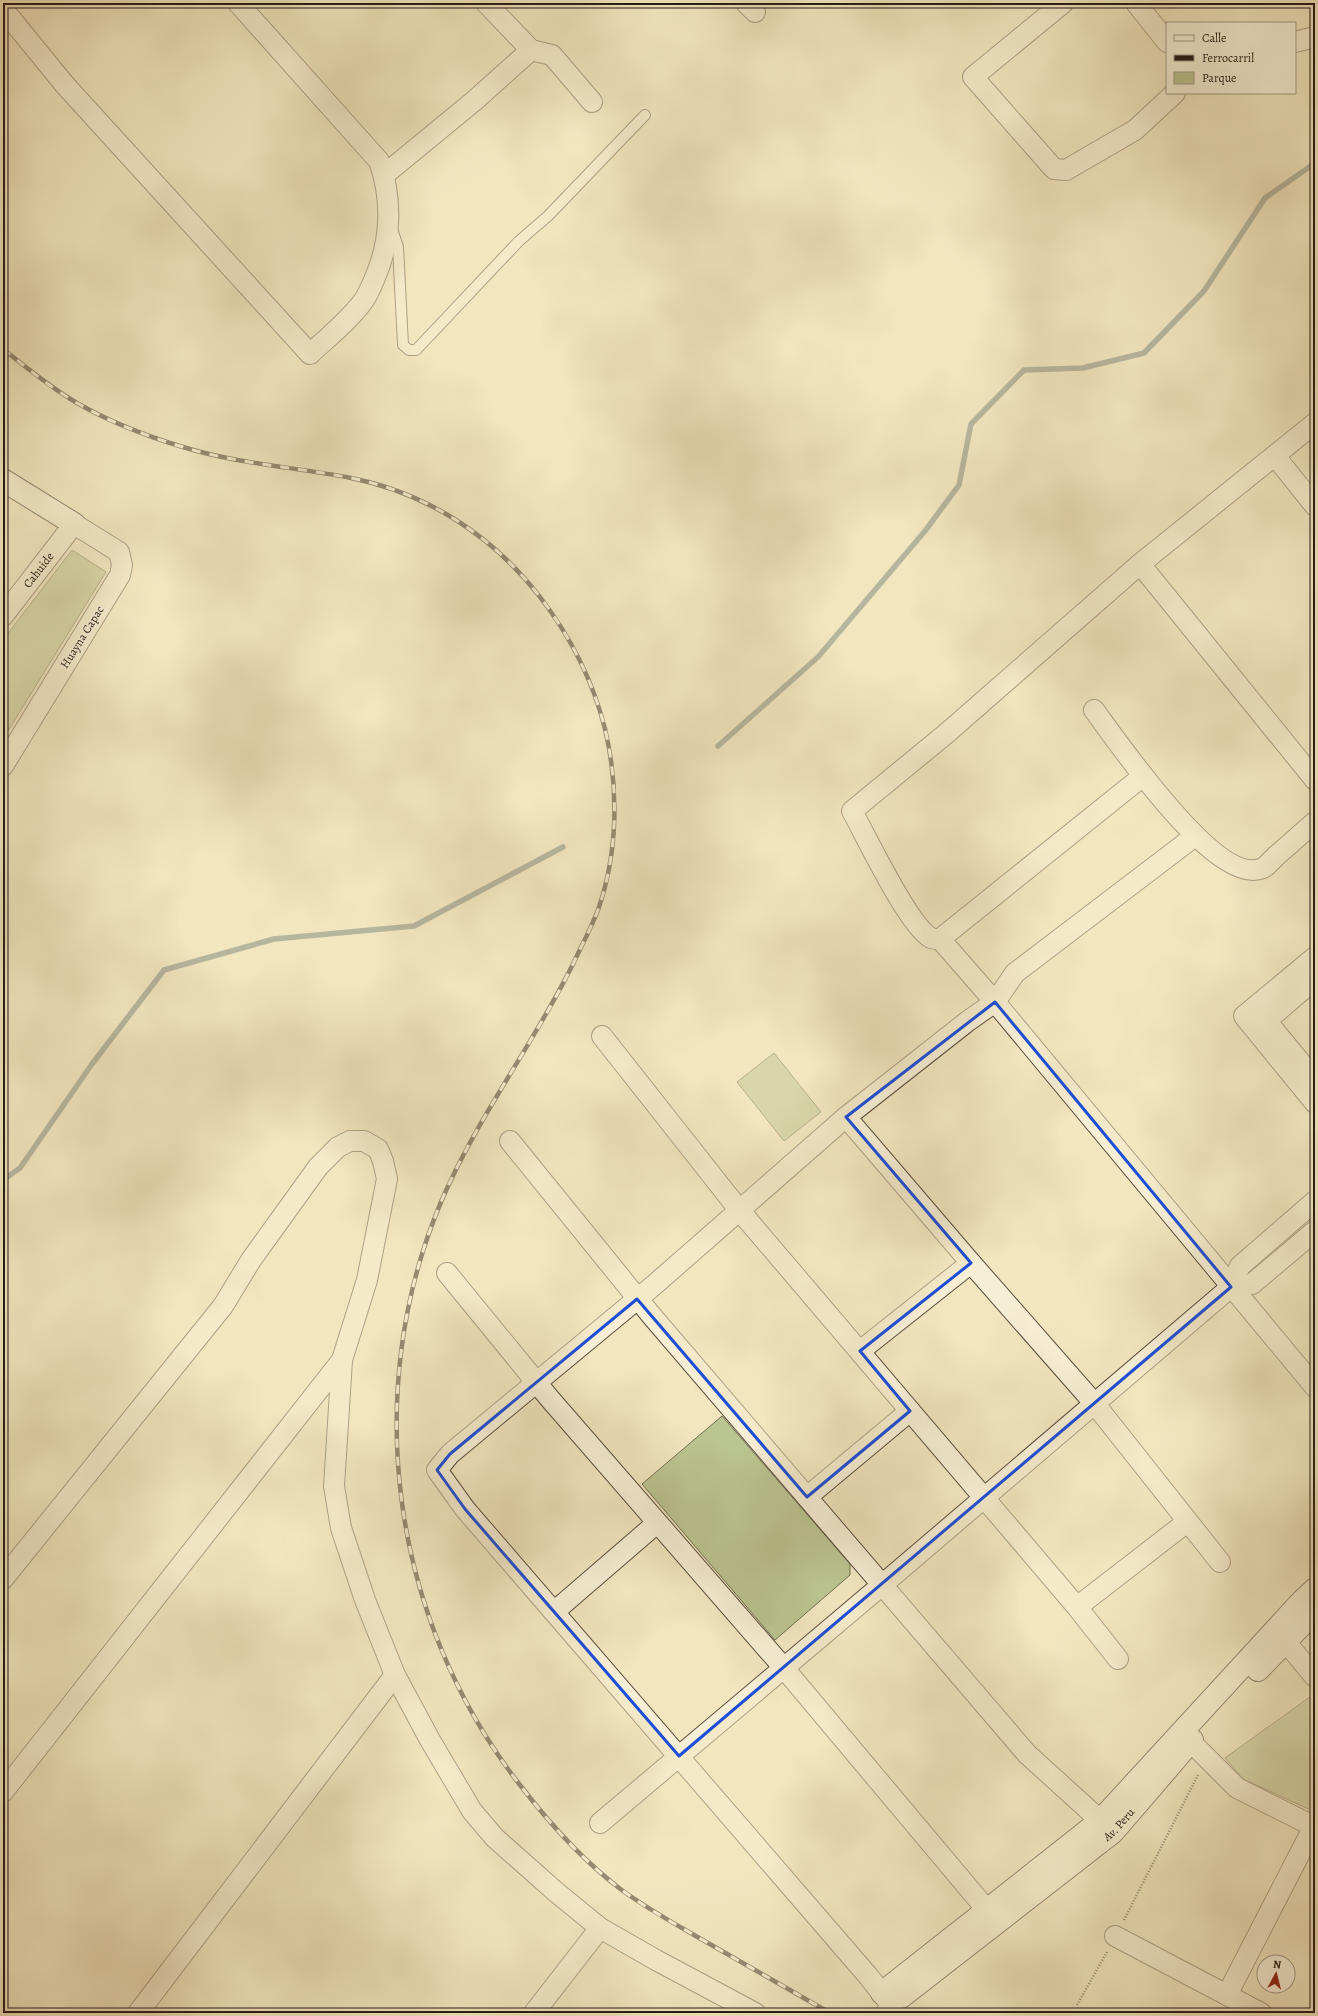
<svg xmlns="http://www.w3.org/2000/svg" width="1318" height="2016" font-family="Alegreya,serif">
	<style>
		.green { fill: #bbc591; stroke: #707053 }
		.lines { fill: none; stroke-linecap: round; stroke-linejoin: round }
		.stream { stroke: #6d7d77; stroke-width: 5.5 }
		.lane-casing { stroke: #594e40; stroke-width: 12 }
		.street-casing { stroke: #594e40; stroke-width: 22 }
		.secondary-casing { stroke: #261b15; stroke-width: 24 }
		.path { stroke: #261b15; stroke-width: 2.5; stroke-dasharray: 1 2; stroke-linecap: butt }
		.lane { stroke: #f7efd5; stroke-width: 10 }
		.street { stroke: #f7efd5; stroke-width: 20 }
		.secondary { stroke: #f7efd5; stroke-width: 22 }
		.rail-casing { stroke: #261b15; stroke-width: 4.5 }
		.rail { stroke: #f7efd5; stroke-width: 3; stroke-dasharray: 9; stroke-linecap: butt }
		.marked { fill: none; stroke: #1d4ed8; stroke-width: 3; stroke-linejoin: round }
		.labels { text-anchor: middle; stroke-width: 3; stroke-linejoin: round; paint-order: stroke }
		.street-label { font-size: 12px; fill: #261b15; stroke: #f7efd5 }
	</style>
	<rect width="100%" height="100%" fill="#f2e6bf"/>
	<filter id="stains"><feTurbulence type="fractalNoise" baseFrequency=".005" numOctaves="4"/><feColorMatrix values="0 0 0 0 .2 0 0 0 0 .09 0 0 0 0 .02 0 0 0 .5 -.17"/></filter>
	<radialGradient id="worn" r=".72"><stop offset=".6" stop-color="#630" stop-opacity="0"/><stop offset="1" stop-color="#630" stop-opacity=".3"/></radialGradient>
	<g class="green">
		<path d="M72,550L106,572L3,739V640Z"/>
		<path d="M774,1053L821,1112L784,1141L737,1082Z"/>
		<path d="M722,1416L850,1564V1575L775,1640L642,1484Z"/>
		<path d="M1314,1694L1315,1696V1812L1243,1779L1225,1758Z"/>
	</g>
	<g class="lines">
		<g class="stream">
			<path d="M718,746L818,657L925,531L959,485L971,424L1024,370L1083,368L1144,353L1204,291L1265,198L1315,163"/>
			<path d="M3,1180L20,1168L92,1064L164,970L274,939L414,926L563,847"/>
		</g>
		<g class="lane-casing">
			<path id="lane" d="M392,229L398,247L403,345L409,350H416L519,241L548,216L645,115"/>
		</g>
		<g class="street-casing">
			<g id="street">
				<path d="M486,3L531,50L552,55L592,102"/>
				<path d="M746,3L755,12"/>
				<path d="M1063,3L973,77L1054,169L1066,170L1135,130L1175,93"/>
				<path d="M1136,3L1167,42"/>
				<path d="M3,9L65,85L310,354C328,337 350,320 364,300C368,294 371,287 374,280C391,242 393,200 379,161L238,3"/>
				<path d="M1295,42L1315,37"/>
				<path d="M384,175L474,101L531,50"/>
				<path d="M1275,456L1315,506"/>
				<path d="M1140,564L1315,780"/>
				<path id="s1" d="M3,616L74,524L119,552L122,565L120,575L3,766"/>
				<path d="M1094,710C1117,741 1218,889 1263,868C1267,866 1272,860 1276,856C1289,845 1302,833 1315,822"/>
				<path d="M1143,776L940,939C937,939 933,939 931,938C909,927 866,836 852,811L947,733L1140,564L1315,423"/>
				<path d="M940,939L995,1002L1315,1387"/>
				<path d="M1315,957L1244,1016L1315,1103"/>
				<path d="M1255,1007L1315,1080"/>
				<path d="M1257,1029L1315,979"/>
				<path d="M602,1036L740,1211L1077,1607L1118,1659"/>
				<path d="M846,1117L971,1263L1094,1403L1220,1562"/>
				<path d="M510,1141L651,1315L1027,1754L1113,1832"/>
				<path d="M447,1273L550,1399L783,1667L997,1922"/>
				<path d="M1231,1287L1252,1284L1315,1231"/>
				<path d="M860,1351L971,1263"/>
				<path d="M807,1497L910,1411"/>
				<path d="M3,1579L223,1306L251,1260L318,1167L338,1147L350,1141H364L378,1149L383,1161L387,1179L367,1280L342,1360L334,1486L341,1528L365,1600L395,1675L430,1740L472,1811L495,1838L556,1892L600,1928L656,1960L755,2013"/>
				<path d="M1077,1607L1187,1522"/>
				<path d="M555,1611L657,1523"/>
				<path d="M1285,1641L1315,1677"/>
				<path d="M1191,1742L1237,1788L1315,1827"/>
				<path d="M3,1792L342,1360"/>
				<path d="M600,1823L882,1585L1231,1287L1240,1266L1315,1201"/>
				<path d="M1115,1936L1261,2013"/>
				<path d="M1227,1995L1314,1826"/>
				<path d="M138,2013L395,1675"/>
				<path d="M534,2013L600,1928"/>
				<path d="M886,2013L891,2005L869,1977L465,1509L437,1470L450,1454L653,1286L846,1117L968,1021L995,1002L1015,973L1195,836"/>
			</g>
		</g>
		<g class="secondary-casing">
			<g id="secondary">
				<path d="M3,480L74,524"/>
				<path d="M1258,1670L1315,1611"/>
				<path d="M882,1993L1100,1821L1302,1601L1315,1589"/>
				<path id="s2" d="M901,1997L1113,1832L1192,1740"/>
			</g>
		</g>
		<g class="path">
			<path d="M1124,1920L1198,1775"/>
			<path d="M1077,2005L1107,1952"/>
		</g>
		<use href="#lane" class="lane"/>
		<use href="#street" class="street"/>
		<use href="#secondary" class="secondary"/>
		<g class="rail-casing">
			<path id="rail" d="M3,349C27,368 51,388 77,403C110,422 146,436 183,447C238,464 295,467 351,478C427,493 493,536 540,597C570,636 593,681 605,729C619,788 618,853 598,910C591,928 582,945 574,962C534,1044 477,1117 441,1202C360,1394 392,1621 520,1785C550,1824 584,1862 623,1891C648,1909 675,1924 701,1939C744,1964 787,1988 830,2013"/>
		</g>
		<use href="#rail" class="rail"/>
	</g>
	<path d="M0 0H1318V2016H0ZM995,1002L1231,1287L679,1756L465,1509L437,1470L450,1454L637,1299L807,1497L910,1411L860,1351L971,1263L846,1117Z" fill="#f2e6bf" fill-opacity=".55" fill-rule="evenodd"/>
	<path class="marked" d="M995,1002L1231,1287L679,1756L465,1509L437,1470L450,1454L637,1299L807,1497L910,1411L860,1351L971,1263L846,1117Z"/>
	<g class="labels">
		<g class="street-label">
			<text dy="4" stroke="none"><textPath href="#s1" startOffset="58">Cahuide</textPath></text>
			<text transform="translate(82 637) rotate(-58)" y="4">Huayna Capac</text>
			<text dy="4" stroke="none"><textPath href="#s2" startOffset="278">Av. Peru</textPath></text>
		</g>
	</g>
	<rect width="1318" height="2016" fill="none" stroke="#f2e6bf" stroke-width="16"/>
	<rect x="4" y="4" width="1310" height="2008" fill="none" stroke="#261b15" stroke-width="2"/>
	<rect x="8" y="8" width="1302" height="2000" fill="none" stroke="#261b15"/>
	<rect x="1166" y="22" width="130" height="72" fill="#f7efd5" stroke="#a39a88"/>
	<rect x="1174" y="35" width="20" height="6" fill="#f7efd5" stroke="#a39a88"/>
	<text x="1202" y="42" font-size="12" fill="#261b15">Calle</text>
	<rect x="1174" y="55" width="20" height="6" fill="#261b15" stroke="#a39a88"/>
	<text x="1202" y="62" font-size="12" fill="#261b15">Ferrocarril</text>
	<rect x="1174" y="72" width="20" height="12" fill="#bbc591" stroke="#a39a88"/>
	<text x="1202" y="82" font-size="12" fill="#261b15">Parque</text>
	<g transform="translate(1276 1974) rotate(7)"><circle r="19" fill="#f7efd5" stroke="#a39a88"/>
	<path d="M0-3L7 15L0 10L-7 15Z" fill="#8f2418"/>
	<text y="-6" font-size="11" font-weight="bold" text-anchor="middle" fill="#261b15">N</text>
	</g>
	<rect width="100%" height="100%" filter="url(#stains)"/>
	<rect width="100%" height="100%" fill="url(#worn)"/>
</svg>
